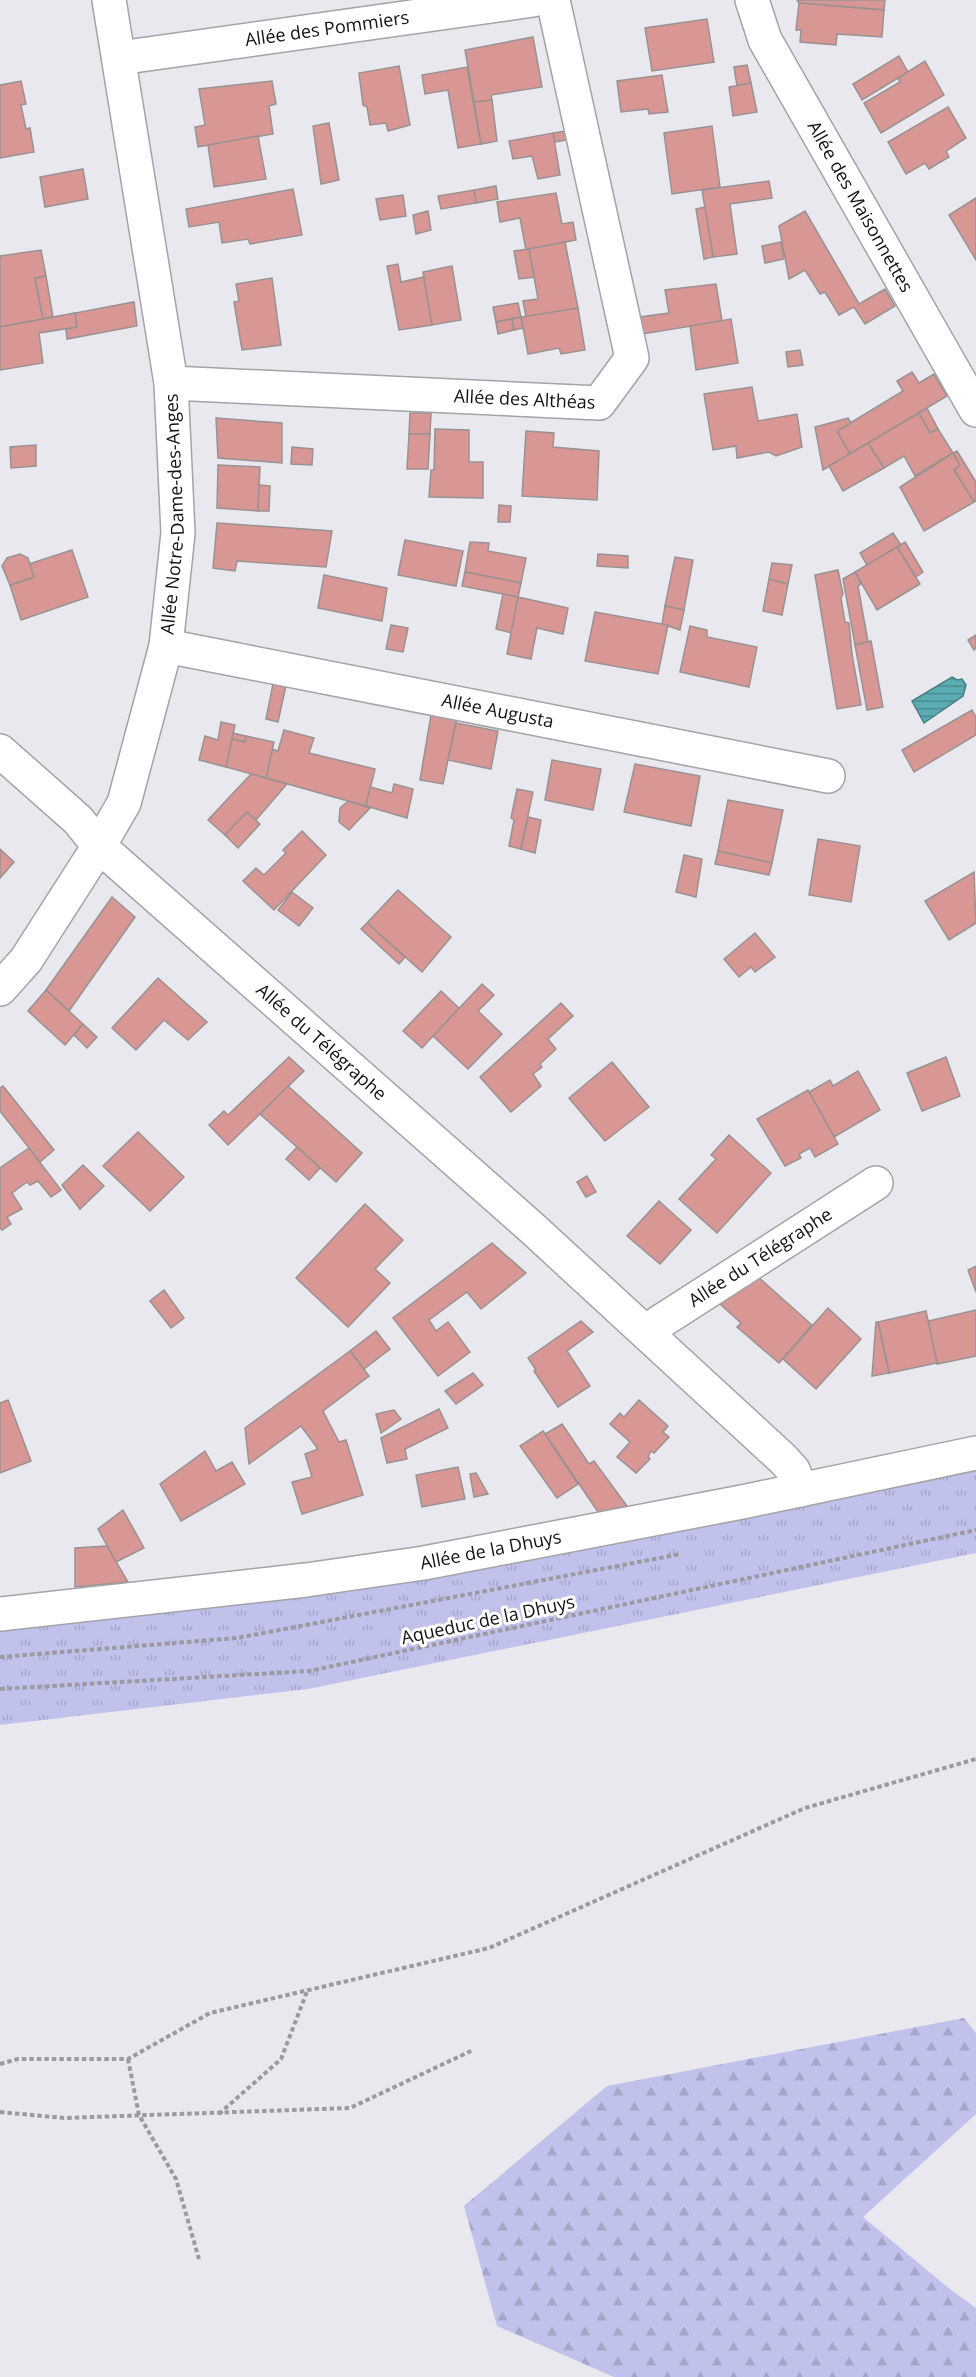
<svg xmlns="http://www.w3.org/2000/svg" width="976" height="2377" font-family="'Open Sans',sans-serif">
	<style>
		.grass { fill: url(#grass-tufts) }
		.forest { fill: url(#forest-firs) }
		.water { fill: url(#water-rules); stroke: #457e83; stroke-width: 1.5 }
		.building { fill: #d89695; stroke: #999292; stroke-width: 1.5 }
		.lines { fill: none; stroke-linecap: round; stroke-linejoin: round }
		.street-casing { stroke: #a3a3a8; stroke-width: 36 }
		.path { stroke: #9a9a9f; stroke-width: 4; stroke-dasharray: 4.5 3; stroke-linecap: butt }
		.street { stroke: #fff; stroke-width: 33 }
		.labels { text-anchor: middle; stroke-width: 6; stroke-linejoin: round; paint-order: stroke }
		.street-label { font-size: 18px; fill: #121214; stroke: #fff }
	</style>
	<defs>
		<pattern id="grass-tufts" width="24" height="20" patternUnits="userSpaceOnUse" patternTransform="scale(1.5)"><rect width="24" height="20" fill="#c0c2ec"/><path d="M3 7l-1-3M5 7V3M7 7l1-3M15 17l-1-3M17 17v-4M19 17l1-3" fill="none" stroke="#a4a6ca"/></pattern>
		<pattern id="forest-firs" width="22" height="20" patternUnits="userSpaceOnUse" patternTransform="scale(1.5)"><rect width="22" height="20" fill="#c0c2ec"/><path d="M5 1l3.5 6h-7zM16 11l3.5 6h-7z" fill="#a4a6ca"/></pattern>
		<pattern id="water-rules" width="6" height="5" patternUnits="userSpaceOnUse" patternTransform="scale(1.5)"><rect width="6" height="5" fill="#5bacb3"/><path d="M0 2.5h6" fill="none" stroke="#4a8b90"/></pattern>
	</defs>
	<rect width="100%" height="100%" fill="#e8e8ee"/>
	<path class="grass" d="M976,1453V1553L308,1689L0,1725V1610L306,1580Z"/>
	<path class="forest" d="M964,2018L976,2033V2114L863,2217L951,2290L976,2308V2377H614L497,2326L464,2206L607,2086Z"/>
	<path class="water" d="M952,677L957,680L962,679L966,685L963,696L924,723L912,701Z"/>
	<g class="building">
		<path d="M797,0H885L884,10L799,3Z"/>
		<path d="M799,3L884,10L882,37L837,34L836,45L800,42L801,30H796Z"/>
		<path d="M707,19L714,62L652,71L645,28Z"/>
		<path d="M533,37L542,87L491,95L492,100L474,102L465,50Z"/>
		<path d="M899,56L908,72L862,100L853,84Z"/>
		<path d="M925,61L944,95L881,133L864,103L900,82L898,78Z"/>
		<path d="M747,65L751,83L737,86L734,67Z"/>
		<path d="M399,66L410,125L388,131L386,123L370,125L367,107L363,105L359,73Z"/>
		<path d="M467,67L481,144L458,148L448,90L425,94L422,75Z"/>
		<path d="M662,75L668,112L649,114L648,109L621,112L617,81Z"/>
		<path d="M21,81L26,104L21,105L26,129L30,128L34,152L0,158V85Z"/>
		<path d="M272,81L276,104L269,106L273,134L198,147L195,127L205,125L199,89Z"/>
		<path d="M751,83L757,112L733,116L729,87Z"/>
		<path d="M492,100L497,141L481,144L474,102Z"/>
		<path d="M948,107L966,138L946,151L949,157L929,169L925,163L906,174L888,142Z"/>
		<path d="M329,123L339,180L321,184L313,126Z"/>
		<path d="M712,126L720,187L672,194L664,133Z"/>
		<path d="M565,131L567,140L555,142L553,133Z"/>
		<path d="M553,133L560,175L538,179L532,156L513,159L509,141Z"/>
		<path d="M258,136L266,179L214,187L208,145Z"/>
		<path d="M83,169L88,199L45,207L40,177Z"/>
		<path d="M769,181L772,198L730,204L737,254L713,257L702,190Z"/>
		<path d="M496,186L498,199L476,203L474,190Z"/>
		<path d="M293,189L302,235L250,244L248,239L222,243L219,222L189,227L186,209Z"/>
		<path d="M474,190L476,203L441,209L438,196Z"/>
		<path d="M556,193L562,224L573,222L576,240L526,250L520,218L500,222L497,202Z"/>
		<path d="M403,195L406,216L380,220L376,199Z"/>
		<path d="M976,198V260L949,215Z"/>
		<path d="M705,207L713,257L704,259L696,209Z"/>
		<path d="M428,211L431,230L416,234L413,215Z"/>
		<path d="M805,211L859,304L885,289L895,306L865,324L854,307L839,315L825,292L820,294L805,270L789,279L779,226Z"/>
		<path d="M565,242L578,308L526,317L523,301L538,299L529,249Z"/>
		<path d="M781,242L784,259L765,263L762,246Z"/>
		<path d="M529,249L534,277L519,279L514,251Z"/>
		<path d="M41,250L46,276L35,278L43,319L0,327V256Z"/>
		<path d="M398,264L401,282L424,277L432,325L399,330L387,266Z"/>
		<path d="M452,266L461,320L432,325L423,272Z"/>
		<path d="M46,276L53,317L43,319L35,278Z"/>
		<path d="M272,278L281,345L242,350L234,302L239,301L236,284Z"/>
		<path d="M716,284L722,321L643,334L640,317L669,313L665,290Z"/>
		<path d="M134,302L137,326L67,339L66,329L77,327L75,313Z"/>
		<path d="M518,303L521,317L496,322L493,307Z"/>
		<path d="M578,308L585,350L561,354L559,348L528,354L521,317Z"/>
		<path d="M75,313L77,327L39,333L43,363L0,370V327Z"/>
		<path d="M521,317L523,328L514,330L512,319Z"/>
		<path d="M512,319L514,330L498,334L496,322Z"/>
		<path d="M731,319L738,363L696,370L690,326Z"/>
		<path d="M800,350L803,365L788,367L786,352Z"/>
		<path d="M912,372L919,383L934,374L947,396L850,454L837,431L903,391L897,381Z"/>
		<path d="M752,387L758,421L797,414L802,447L776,456L769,452L737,458L736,446L713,450L704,394Z"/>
		<path d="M927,408L938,429L930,433L919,413Z"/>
		<path d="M410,413H431L430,434H409Z"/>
		<path d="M919,413L930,433L938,429L953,453L915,476L904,456L884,468L868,443Z"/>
		<path d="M216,418L282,423V463L218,458Z"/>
		<path d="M848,418L851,423L837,431L850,454L823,470L815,427Z"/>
		<path d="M435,429L469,430V462H483V498L429,497L431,470H434Z"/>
		<path d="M526,431L554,433L553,447L599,451L597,500L522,496Z"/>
		<path d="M409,434H430L428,469H407Z"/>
		<path d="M868,443L884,468L843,491L829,466Z"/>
		<path d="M36,445V466L11,468L10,447Z"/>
		<path d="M292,447L313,449L312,465L291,464Z"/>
		<path d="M957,451L976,482V501L974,502L954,470L960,465L953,453Z"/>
		<path d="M953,453L960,465L954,470L974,502L924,531L900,487Z"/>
		<path d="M218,465L260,467L258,511L217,508Z"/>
		<path d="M259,485L270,486L269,511H258Z"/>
		<path d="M499,505L511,506L510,522H498Z"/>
		<path d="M217,523L332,531L326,567L237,561L235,571L213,568Z"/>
		<path d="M893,533L901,545L867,565L860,553Z"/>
		<path d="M405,540L463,551L456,586L398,575Z"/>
		<path d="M470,542L489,543L488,551L526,558L521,583L465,572Z"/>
		<path d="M905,542L923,572L916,577L897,547Z"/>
		<path d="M897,547L920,584L877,610L855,572Z"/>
		<path d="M72,550L88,597L21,620L10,585L34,577L29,564Z"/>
		<path d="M20,554L28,558L34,577L10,585L2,566L7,558Z"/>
		<path d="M598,554L628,556V568L597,566Z"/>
		<path d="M675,557L693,560L684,610L665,606Z"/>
		<path d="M772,563L792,565L788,584L769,579Z"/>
		<path d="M838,570L843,594L841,598L845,622L849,623L852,654L861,705L837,709L815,575Z"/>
		<path d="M465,572L521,583L518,597L462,586Z"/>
		<path d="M855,572L861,584L858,586L868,642L855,645L843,579Z"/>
		<path d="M324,575L387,588L382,621L318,608Z"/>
		<path d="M769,579L788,584L782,615L763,611Z"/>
		<path d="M503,594L518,597L512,633L496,629Z"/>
		<path d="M518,597L568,608L563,634L537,628L531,659L507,654Z"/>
		<path d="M665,606L684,610L680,630L662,624Z"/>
		<path d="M595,612L668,625L658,674L585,661Z"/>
		<path d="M391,625L408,628L403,652L386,649Z"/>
		<path d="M690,626L707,630V637L757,647L749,687L680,672Z"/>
		<path d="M976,635V648L974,650L968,640Z"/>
		<path d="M871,641L883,707L867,710L855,645Z"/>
		<path d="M275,674L288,676L278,722L266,719Z"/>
		<path d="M433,703L459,708L443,784L420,780Z"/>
		<path d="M972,710L976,717V735L914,772L902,750Z"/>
		<path d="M221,722L235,725L226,767L199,760L205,736L218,740Z"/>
		<path d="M456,723L498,731L491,769L448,760Z"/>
		<path d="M284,730L314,738L309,753L375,769L366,806L266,778L272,749L278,751Z"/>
		<path d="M233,733L246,736L245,742L232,739Z"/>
		<path d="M246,736L274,742L266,778L226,767L232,739L245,742Z"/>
		<path d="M552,760L601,769L593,810L545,800Z"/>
		<path d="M635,764L700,776L691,826L624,812Z"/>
		<path d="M251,774L287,784L256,820L247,812L225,835L208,820Z"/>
		<path d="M394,784L413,789L407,818L366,806L370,787L392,793Z"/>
		<path d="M517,789L533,792L521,849L509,846L514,820L511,818Z"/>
		<path d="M728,800L783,810L772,863L718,851Z"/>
		<path d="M348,801L370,808L349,830L339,822L340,808Z"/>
		<path d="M247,812L260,824L238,848L225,835Z"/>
		<path d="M528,817L541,820L535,853L521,849Z"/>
		<path d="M302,831L326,855L274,910L243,881L256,868L264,875L286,853L283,850Z"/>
		<path d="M818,839L860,846L851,902L809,895Z"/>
		<path d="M0,849L14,862L0,878Z"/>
		<path d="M718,851L772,863L769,875L715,864Z"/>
		<path d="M684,855L702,859L696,897L676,892Z"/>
		<path d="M974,872L976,923L949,940L925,901Z"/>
		<path d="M398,890L451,937L422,972L367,923Z"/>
		<path d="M292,892L313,908L299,926L278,910Z"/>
		<path d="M112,897L135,917L69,1011L46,990Z"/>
		<path d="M367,923L405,957L399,964L361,929Z"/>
		<path d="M755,933L775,957L755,972L751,967L739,977L724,959Z"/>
		<path d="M158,978L207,1022L188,1040L164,1020L136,1050L112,1028Z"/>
		<path d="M482,984L494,995L478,1011L502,1034L468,1069L433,1036Z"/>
		<path d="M46,990L83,1024L65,1045L28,1011Z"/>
		<path d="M441,991L459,1008L422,1048L403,1031Z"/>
		<path d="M561,1003L573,1016L548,1039L556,1049L540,1064L542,1067L533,1074L541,1086L511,1112L480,1077Z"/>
		<path d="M83,1024L97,1037L87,1048L74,1035Z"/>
		<path d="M289,1057L304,1071L228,1145L209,1125L224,1111L228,1115Z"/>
		<path d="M946,1057L960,1096L922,1111L907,1073Z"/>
		<path d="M612,1062L649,1107L605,1141L569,1098Z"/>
		<path d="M858,1071L880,1110L834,1137L809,1092L830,1080L833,1086Z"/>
		<path d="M3,1086L54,1150L40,1162L0,1111V1088Z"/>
		<path d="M288,1086L362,1153L336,1182L260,1114Z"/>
		<path d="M808,1090L838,1144L815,1157L810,1148L799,1154L801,1158L785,1166L757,1119Z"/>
		<path d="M138,1132L184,1177L150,1211L103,1166Z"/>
		<path d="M729,1135L771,1173L717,1233L679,1199L716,1159L711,1155Z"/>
		<path d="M297,1147L320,1168L309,1180L286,1159Z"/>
		<path d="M29,1148L61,1190L51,1197L38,1181L30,1185L27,1182L12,1193L22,1209L7,1217L11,1224L2,1230L0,1228V1168Z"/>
		<path d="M83,1165L104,1186L80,1209L62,1185Z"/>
		<path d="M587,1176L596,1192L586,1197L577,1182Z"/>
		<path d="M659,1201L691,1230L660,1264L627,1236Z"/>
		<path d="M365,1204L403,1240L375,1269L390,1283L348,1327L296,1278Z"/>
		<path d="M492,1243L526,1273L481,1309L467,1292L429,1320L436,1331L448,1322L470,1352L438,1376L393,1318Z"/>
		<path d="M976,1266V1292L968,1270Z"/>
		<path d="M757,1276L812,1325L779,1363L737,1327L741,1323L718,1302Z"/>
		<path d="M164,1290L184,1318L171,1328L150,1301Z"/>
		<path d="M828,1308L861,1339L816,1389L783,1359Z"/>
		<path d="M976,1310V1356L937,1364L928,1321Z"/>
		<path d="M926,1311L937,1363L889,1373L878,1322Z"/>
		<path d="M581,1321L593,1332L567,1351L590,1386L558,1407L534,1371L536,1370L528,1358Z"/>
		<path d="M876,1322H878L889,1373L872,1376Z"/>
		<path d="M376,1331L390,1349L364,1369L350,1351Z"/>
		<path d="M350,1351L369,1376L323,1411L339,1442L346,1440L363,1495L302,1514L292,1482L312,1477L305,1454L318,1449L301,1426L249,1464L245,1428Z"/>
		<path d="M473,1373L483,1385L456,1404L445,1391Z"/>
		<path d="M8,1400L31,1461L0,1473V1403Z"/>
		<path d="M639,1400L668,1426L663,1432L669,1437L654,1453L651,1451L648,1457L650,1459L636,1473L617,1457L630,1442L610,1424L620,1413L624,1417Z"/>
		<path d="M439,1409L448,1428L405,1449L407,1459L387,1463L381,1438Z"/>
		<path d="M394,1410L401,1419L381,1433L376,1414Z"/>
		<path d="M562,1424L589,1464L594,1461L627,1506L598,1512L545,1434Z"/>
		<path d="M543,1431L578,1484L557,1498L520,1446Z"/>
		<path d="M205,1451L216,1471L232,1462L245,1484L181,1521L160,1484Z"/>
		<path d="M458,1467L465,1499L422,1507L416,1475Z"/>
		<path d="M476,1473L488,1494L474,1497L470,1474Z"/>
		<path d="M123,1510L144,1548L116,1562L98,1529Z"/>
		<path d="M107,1546L128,1582L75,1587V1548Z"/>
	</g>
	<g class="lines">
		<g class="street-casing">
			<g id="street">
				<path id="s1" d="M752,0L765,40L976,410"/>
				<path id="s2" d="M119,58L533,0"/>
				<path id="s3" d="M171,383L599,403L632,358L553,0"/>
				<path id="s4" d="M166,646L828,776"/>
				<path id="s5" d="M0,751L78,820L99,846L532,1228L783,1459L793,1470L801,1490"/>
				<path id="s6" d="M0,989L26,960L99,846L124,803L166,646L178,533L171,383L109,0"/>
				<path id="s7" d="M646,1331L876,1183"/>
				<path id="s8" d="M0,1614L306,1580L424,1563L742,1502L976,1453"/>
			</g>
		</g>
		<g class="path">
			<path d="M0,1657L237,1638L681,1554"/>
			<path d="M0,1689L309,1671L976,1530"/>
			<path d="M128,2059L139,2115L176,2179L199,2259"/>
			<path d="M0,2064L18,2059H128L210,2013L489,1948L805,1808L976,1759"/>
			<path d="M0,2112L64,2118L350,2108L473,2050"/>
			<path d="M219,2114L281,2059L308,1989"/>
		</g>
		<use href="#street" class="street"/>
	</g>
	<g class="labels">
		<g class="street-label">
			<text dy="6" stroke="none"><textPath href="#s2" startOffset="210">Allée des Pommiers</textPath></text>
			<text dy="6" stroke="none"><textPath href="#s1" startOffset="234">Allée des Maisonnettes</textPath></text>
			<text dy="6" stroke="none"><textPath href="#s3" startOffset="354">Allée des Althéas</textPath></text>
			<text dy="6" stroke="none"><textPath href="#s6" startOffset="519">Allée Notre-Dame-des-Anges</textPath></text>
			<text dy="6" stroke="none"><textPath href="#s4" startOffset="338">Allée Augusta</textPath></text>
			<text dy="6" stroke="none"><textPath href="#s5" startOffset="434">Allée du Télégraphe</textPath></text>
			<text dy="6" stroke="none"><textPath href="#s7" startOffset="136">Allée du Télégraphe</textPath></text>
			<text dy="6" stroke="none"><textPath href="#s8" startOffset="495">Allée de la Dhuys</textPath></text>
			<text transform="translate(488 1620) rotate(-12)" y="6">Aqueduc de la Dhuys</text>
		</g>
	</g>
</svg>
